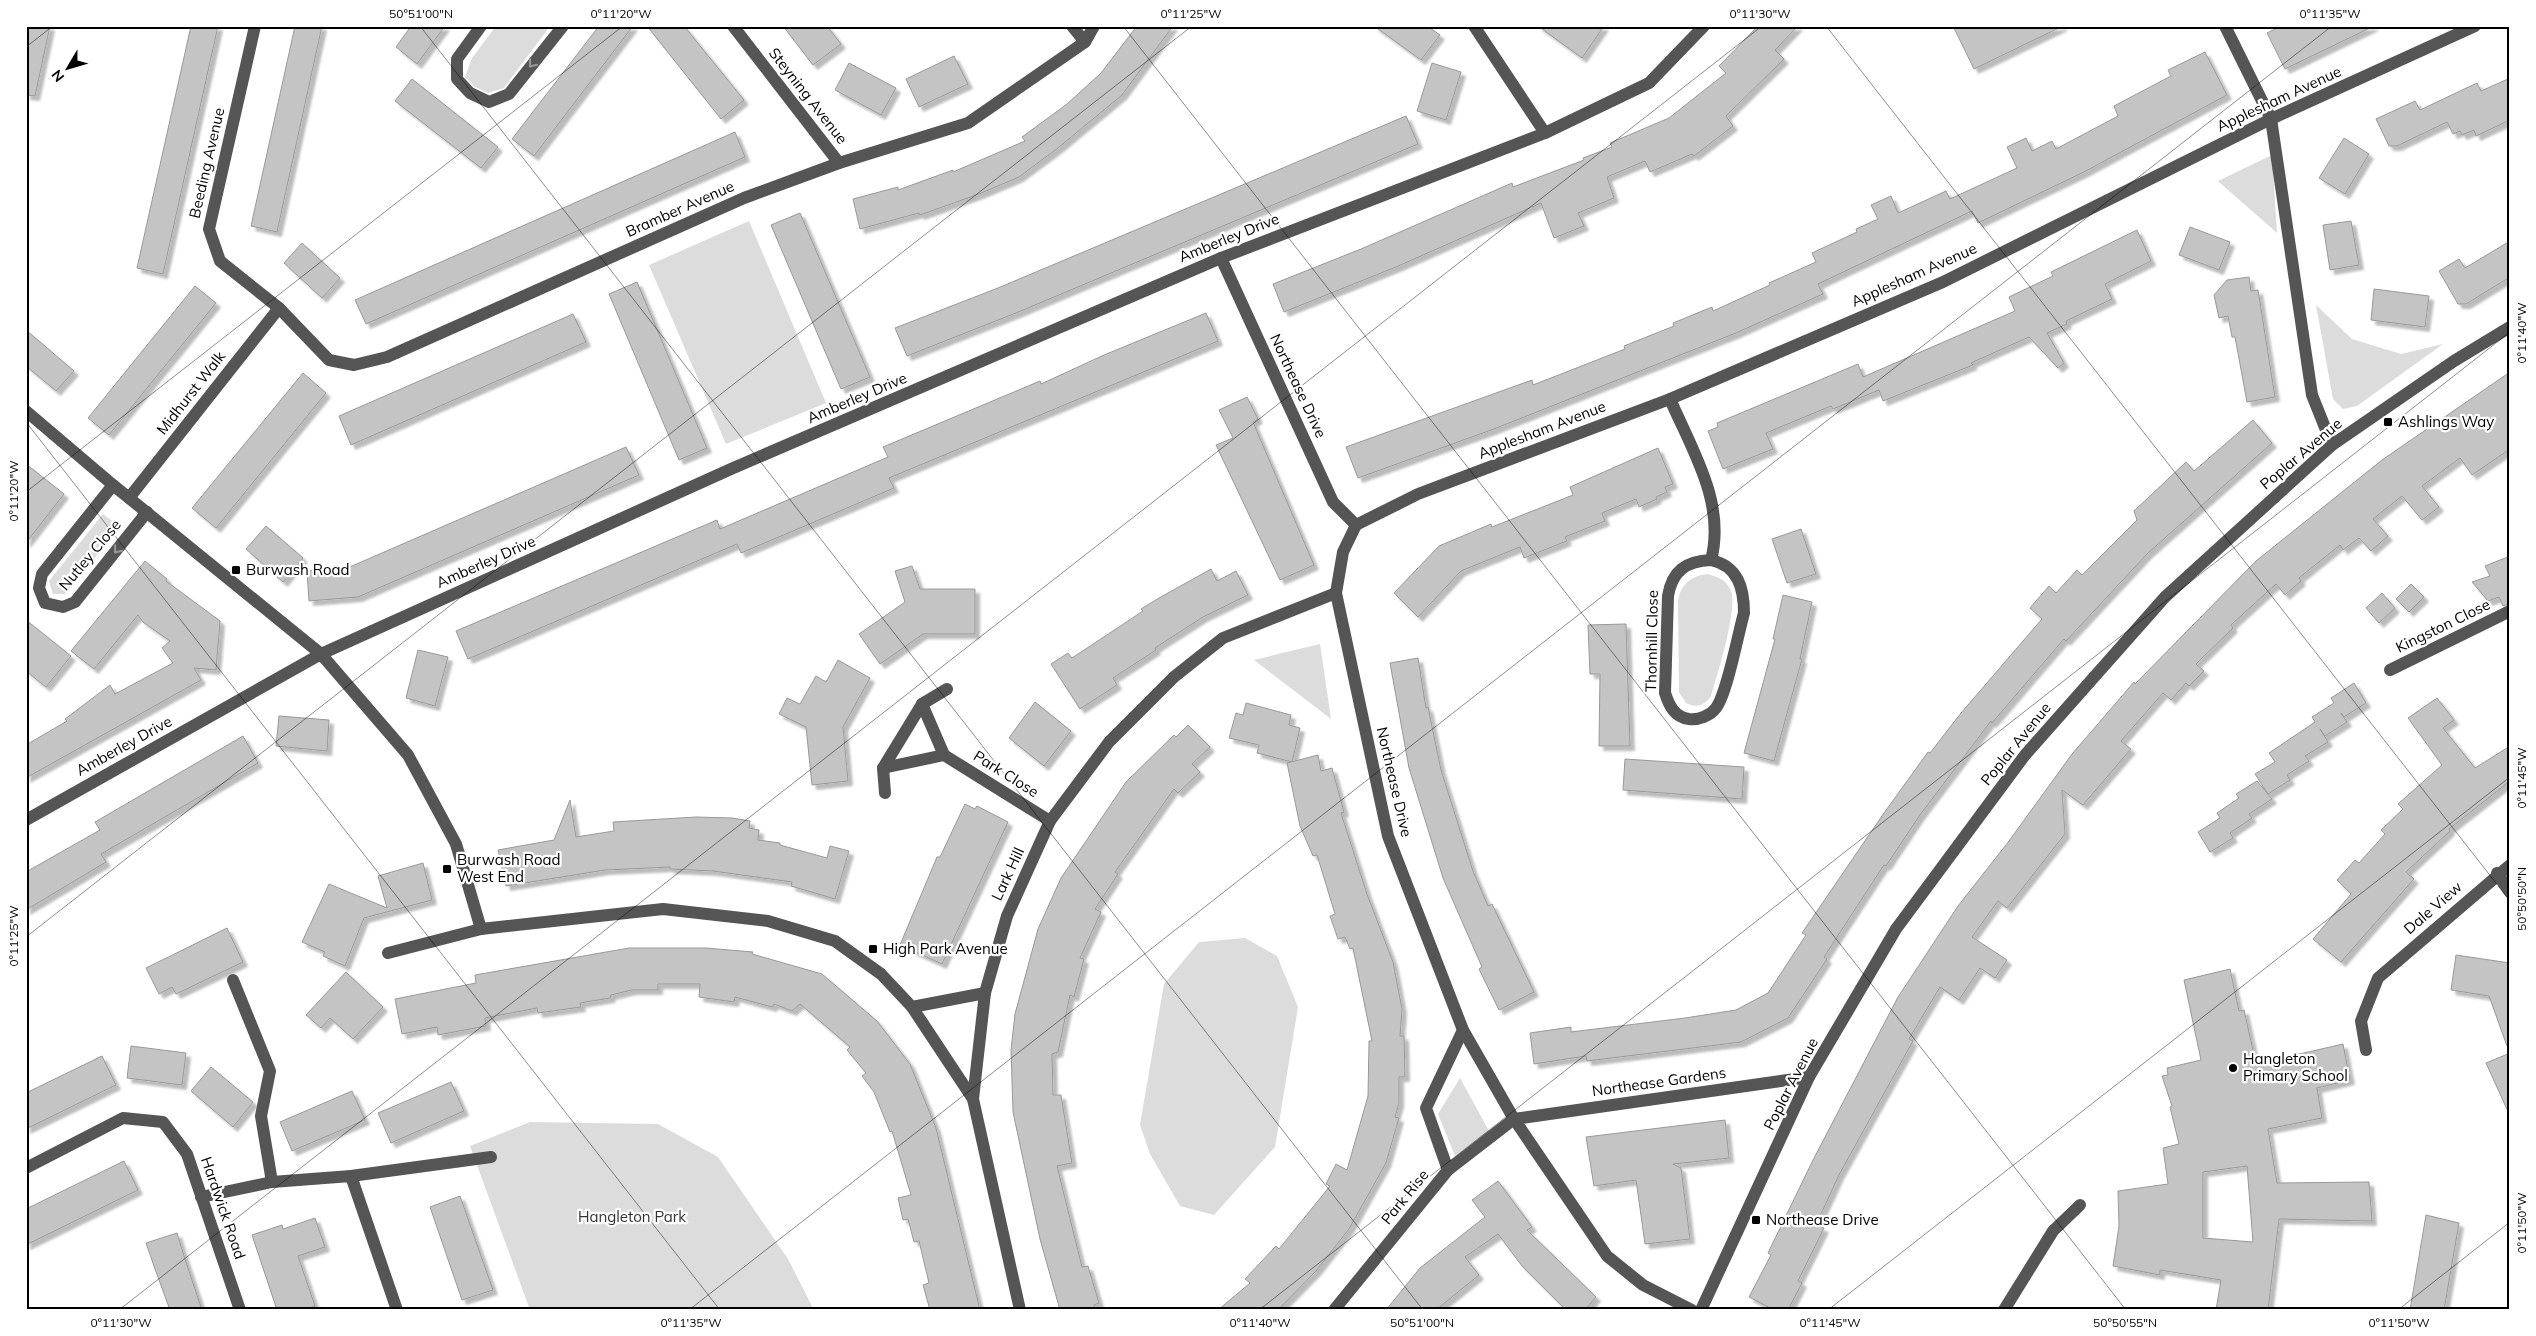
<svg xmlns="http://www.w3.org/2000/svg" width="2536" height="1336" font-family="Mulish,sans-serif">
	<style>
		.green { fill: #dcdcdc }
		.building { fill: #c4c4c4; stroke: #999; fill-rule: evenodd; filter: url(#shadow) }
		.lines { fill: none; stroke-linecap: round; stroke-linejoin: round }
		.minor { stroke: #555; stroke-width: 12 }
		.oneway { stroke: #999 }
		.ticks { fill: none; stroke: #000; stroke-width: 1; stroke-opacity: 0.45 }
		.poi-dot { fill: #000; stroke: #fff; stroke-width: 2 }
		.labels { text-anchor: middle; stroke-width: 4.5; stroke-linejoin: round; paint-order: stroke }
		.street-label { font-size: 15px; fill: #000; stroke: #fff }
		.poi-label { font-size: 15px; fill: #000; stroke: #fff; text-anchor: start }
		.park-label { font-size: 15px; fill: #333; stroke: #fff }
		.neatline { fill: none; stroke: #000; stroke-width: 2 }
		.ticks-label { font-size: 12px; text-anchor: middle; fill: #000 }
	</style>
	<defs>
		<filter id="shadow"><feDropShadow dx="4.5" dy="4.5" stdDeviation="1" flood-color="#0004"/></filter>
	</defs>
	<rect width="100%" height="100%" fill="#fff"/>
	<g class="green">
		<path d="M496,26H550L504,88L488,93L475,87L465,77L472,58Z"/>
		<path d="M2272,155L2277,233L2218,181Z"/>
		<path d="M749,221L826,403L726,444L649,265Z"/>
		<path d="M2316,305L2352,339L2401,354L2443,344L2357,406L2343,409L2333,399Z"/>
		<path d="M103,514L120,527L65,594H53L49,581Z"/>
		<path d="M1708,574C1718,577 1727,580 1731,591C1738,609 1717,676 1711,696C1704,706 1697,708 1686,703L1679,692L1678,600C1681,584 1692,575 1708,574Z"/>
		<path d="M1320,644L1331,719L1254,660Z"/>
		<path d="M1245,938L1277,956L1298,1007L1275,1147L1214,1215L1180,1206L1150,1154L1140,1125L1164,984L1199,942Z"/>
		<path d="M1460,1078L1489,1131L1455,1156L1438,1114Z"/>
		<path d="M530,1122L658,1124L718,1157L788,1259L814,1310H530L470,1146Z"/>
	</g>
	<g class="building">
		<path d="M26,26H50L35,96L26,95Z"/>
		<path d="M191,26H218L163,274L137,268Z"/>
		<path d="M295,26H322L277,232L251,226Z"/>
		<path d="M411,26H445L417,64L396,47Z"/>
		<path d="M599,26H633L534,156L512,139Z"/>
		<path d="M647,26H684L744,100L721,119Z"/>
		<path d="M783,26H827L841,44L813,65Z"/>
		<path d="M1137,26H1173L1122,95L1058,148L1019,177L979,194L920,215L919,213L860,229L853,199L898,187V190L953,170V172L1025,141L1022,137L1067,104L1101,73Z"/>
		<path d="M1374,26H1427L1440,35L1421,60Z"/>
		<path d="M1538,26H1604L1582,58Z"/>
		<path d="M1758,26H1798L1775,50L1784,59L1726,116L1733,126L1694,156L1692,154L1650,172L1645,161L1607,177L1614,198L1578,213L1584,226L1554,238L1541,203L1396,267L1284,312L1273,284L1361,249L1512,183L1513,187L1584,160L1583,158L1612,147L1610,143L1669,118L1726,73L1719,66Z"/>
		<path d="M1953,26H2063L1974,69Z"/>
		<path d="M2281,26H2374L2285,69L2267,33Z"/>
		<path d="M2205,52L2227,95L2084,172L1978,223L1972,211L1818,284L1823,294L1736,333L1494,429L1358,478L1346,447L1532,380L1533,385L1625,349L1624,346L1674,326L1673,323L1712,307L1713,311L1770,285L1769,283L1816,262L1812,253L1857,232L1856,229L1878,219L1871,205L1891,196L1898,213L1946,191L1950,199L2017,168L2007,147L2026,138L2032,151L2052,141L2056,149L2118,116L2114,106L2171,76L2168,70Z"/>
		<path d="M954,56L968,84L919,107L906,79Z"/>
		<path d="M849,63L896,88L881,115L835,90Z"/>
		<path d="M1432,63L1461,72L1446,120L1417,111Z"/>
		<path d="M2510,78V120L2476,136L2474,130L2462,135L2460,131L2453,134L2447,122L2397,146H2389L2376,119L2415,101L2420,110L2477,83L2481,91Z"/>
		<path d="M412,79L498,147L481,168L395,101Z"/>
		<path d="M1406,116L1418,144L1016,313L907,356L895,328L998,288Z"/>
		<path d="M735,132L745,157L366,324L355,300Z"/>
		<path d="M2344,138L2369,154L2345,194L2319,178Z"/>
		<path d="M800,213L870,377L841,389L771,225Z"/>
		<path d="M2351,221L2359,265L2330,270L2323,225Z"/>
		<path d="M2190,227L2230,242L2219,270L2179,255Z"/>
		<path d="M2137,230L2151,261L2105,284L2112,299L2066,321L2067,324L2047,333L2064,363L2058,368L2029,337L1971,363L1973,365L1883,401L1879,390L1833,409L1831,406L1766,433L1773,449L1723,469L1708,431L1718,427L1717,423L1858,364L1863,377L2015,311L2009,297L2053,276L2051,272Z"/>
		<path d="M2510,241V277L2466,304H2458L2439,271L2459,259L2465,268Z"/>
		<path d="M302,243L340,278L322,298L284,263Z"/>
		<path d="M2249,277L2251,291L2258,290L2275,397L2247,402L2235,337H2232L2228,316L2219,318L2214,295L2227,280Z"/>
		<path d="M637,282L707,448L679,460L609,294Z"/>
		<path d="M195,286L216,303L109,435L88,418Z"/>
		<path d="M2374,289L2429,296L2425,327L2371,320Z"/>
		<path d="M1206,313L1218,341L889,478L894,488L793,531L741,553L737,544L468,659L456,631L717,520L720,529L888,457L883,447L1040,381L1041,384L1104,355Z"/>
		<path d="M573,314L586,342L351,445L339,416Z"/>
		<path d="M26,330L74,371L56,391L26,366Z"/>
		<path d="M2510,372V449L2472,475L2460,458L2422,486L2439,507L2422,520L2402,496L2373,519L2388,536L2371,551L2359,538L2343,550L2340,545L2299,578L2301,581L2285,595L2276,584L2231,625L2233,628L2196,664L2204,671L2189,686L2186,683L2171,700L2163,693L2121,741L2131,749L2083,805L2062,790L2065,834L2007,908L1998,901L1972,937L2007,960L1995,978L1980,968L1959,1000L1940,987L1909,1039L1913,1041L1839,1175L1816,1225L1824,1228L1798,1281L1802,1283L1788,1310H1774L1749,1297L1771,1255L1768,1253L1812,1162L1898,997L1958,906L2009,841L2072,754L2134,682L2135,684L2256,561L2382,460Z"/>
		<path d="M303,373L326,393L216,528L192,508Z"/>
		<path d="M1247,397L1258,419L1253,422L1314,565L1280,580L1216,445L1233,438L1219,410Z"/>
		<path d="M2253,420L2272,443L2148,553L2066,641L2064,639L1992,723L1991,721L1920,815L1886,866L1884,865L1824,957L1827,959L1788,1018L1741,1042L1587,1061L1586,1056L1534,1064L1530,1033L1571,1027V1032L1685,1018L1736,1010L1768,993L1806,935L1802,933L1884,813L1928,752L1930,753L1961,713L2042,619L2030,608L2049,586L2056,593L2077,570L2082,575L2137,520L2134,511L2186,462L2194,471Z"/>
		<path d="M626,447L639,475L358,597L309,601L307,571L352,566Z"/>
		<path d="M1658,448L1673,484L1665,487L1667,492L1656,497L1657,499L1639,507L1636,499L1602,513L1605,521L1565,537L1567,541L1524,558L1520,547L1461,571L1418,617L1394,593L1439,546L1491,524L1492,527L1573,495L1570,487Z"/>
		<path d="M26,464L64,494L26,543Z"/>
		<path d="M266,526L303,558L283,582L246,549Z"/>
		<path d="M1801,529L1816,574L1787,583L1772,539Z"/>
		<path d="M2510,556V603L2503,606L2499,597L2488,601L2472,582L2490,576L2485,566Z"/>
		<path d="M145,561L167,579L166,581L220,621L216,670L194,668L201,680L26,778V745L67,721L65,719L110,685L115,694L173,663L162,648L170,641L143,622L138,615L94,669L71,651Z"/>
		<path d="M912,566L920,589H975V634H923L880,664L859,634L905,602L895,571Z"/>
		<path d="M1211,569L1217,581L1236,571L1248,595L1203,617L1155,648L1156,650L1113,678L1117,685L1080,709L1051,664L1068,653L1072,658L1143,611L1141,609L1159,598Z"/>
		<path d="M2411,584L2424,597L2409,612L2396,599Z"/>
		<path d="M2382,593L2395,608L2379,623L2366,608Z"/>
		<path d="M1783,595L1812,602L1800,659H1802L1774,761L1744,753L1775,639H1773Z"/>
		<path d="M26,620L71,656L46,687L26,671Z"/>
		<path d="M1626,624L1630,746H1599L1600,674H1590L1588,625Z"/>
		<path d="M418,650L448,657L435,706L406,698Z"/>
		<path d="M1418,658L1426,708L1428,707L1441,770L1473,871L1488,906L1492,904L1534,992L1499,1010L1479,969L1482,967L1443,878L1409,768L1390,663Z"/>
		<path d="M838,660L870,678L843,727L848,781L812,785L806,727L779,714L787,698L800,704L816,676L826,682Z"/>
		<path d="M2354,683L2366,703L2344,717L2341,713L2347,722L2325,736L2320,729L2328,742L2305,756L2309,761L2287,775L2290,780L2268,794L2255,774L2275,762L2269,753L2315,722L2312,717L2334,703L2331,698Z"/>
		<path d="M2437,698L2454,720L2443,728L2475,768L2510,746V781L2449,829L2450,831L2406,872L2414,879L2341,962L2313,939L2351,894L2337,880L2355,860L2359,863L2385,834L2381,830L2403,809L2398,804L2442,765L2408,718Z"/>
		<path d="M1035,702L1071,731L1044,766L1009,738Z"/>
		<path d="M1246,703L1291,715L1289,725L1300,728L1292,762L1257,753L1259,745L1229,738L1236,713L1243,715Z"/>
		<path d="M279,716L329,720L327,751L276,746Z"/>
		<path d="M1188,725L1210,747L1192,764L1200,772L1178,793L1174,789L1115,872L1118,874L1095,909L1101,912L1080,958L1084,959L1074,997L1070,995L1058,1052L1052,1054L1053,1095H1061L1072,1163L1057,1166L1082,1267L1088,1266L1099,1303L1094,1305L1096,1310H1060L1040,1239L1013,1112L1011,1050L1015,1014L1038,929L1061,878L1126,782L1174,735L1176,737Z"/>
		<path d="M243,736L258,763L101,854L106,862L26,910V872L100,830L95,822Z"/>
		<path d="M1318,755L1321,771L1332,768L1344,812L1341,813L1367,894L1393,962L1402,1009L1400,1036H1404L1405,1077H1399V1103L1395,1117L1399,1118L1386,1163L1349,1229L1316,1271L1278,1310H1218L1250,1283L1245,1279L1276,1246L1279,1249L1330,1186L1326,1184L1336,1164L1347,1170L1368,1096L1369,1041H1372L1353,948L1350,949L1345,937L1338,939L1330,916L1335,914L1317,855L1313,856L1300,826L1287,763Z"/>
		<path d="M1625,759L1744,767L1742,799L1623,790Z"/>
		<path d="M2257,781L2272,799L2249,814L2252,818L2230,833L2233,838L2210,852L2198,832L2220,818L2217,813L2239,798L2236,794Z"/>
		<path d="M570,800L576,837L614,831L613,822L696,817L732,818L750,821L749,828L759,830L758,840L780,843V845L827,858L830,846L849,851L835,899L791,886L792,882L713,871L670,869V867L605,870L506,886L498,850L554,840Z"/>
		<path d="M965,804L975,809L977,806L1008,822L942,964L900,945L937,857H940Z"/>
		<path d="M423,863L432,900L364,918L345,966L323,956L325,952L302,942L329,884L387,908L378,876Z"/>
		<path d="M227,928L243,962L176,994L172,987L159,994L146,968Z"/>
		<path d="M629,948H706L753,952L752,954L822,974L877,1021L910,1064L936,1128L980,1310H930L923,1285L929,1283L919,1241L914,1242L908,1219L903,1220L898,1198L911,1195L892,1131L890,1132L874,1092L862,1076L866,1073L847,1050L850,1047L800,1004L792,1011L774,1004L772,1007L735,997L734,1002L699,997L700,984H658V990H632L611,995L610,998L580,1003L581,1007L538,1013L537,1008L485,1018L486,1026L438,1035L437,1027L402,1034L395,999L476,983L475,975Z"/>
		<path d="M2456,955L2510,963V1046H2507L2489,996L2451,990Z"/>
		<path d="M2230,969L2239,1011L2244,1010L2256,1064L2343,1044L2350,1080L2317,1088L2322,1118L2268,1129L2277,1183L2369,1182L2372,1221L2279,1219L2268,1310H2216L2221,1280L2160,1270V1275L2113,1266L2119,1226L2118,1191L2168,1184L2163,1148L2179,1144L2170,1107L2172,1106L2162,1076L2168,1075L2167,1068L2201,1060L2184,980ZM2247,1166L2253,1242L2203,1238V1172Z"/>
		<path d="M346,972L383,1007L353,1039L330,1018L321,1028L306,1015Z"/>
		<path d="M131,1046L186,1053L182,1085L127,1078Z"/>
		<path d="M2510,1053V1116L2486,1063Z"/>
		<path d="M102,1056L116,1085L26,1129V1093Z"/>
		<path d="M211,1067L253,1102L233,1127L191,1091Z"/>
		<path d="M451,1082L464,1111L391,1143L378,1113Z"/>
		<path d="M352,1091L365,1120L292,1151L280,1122Z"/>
		<path d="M1725,1120L1729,1158L1673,1164L1681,1168L1690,1239L1645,1244L1636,1180L1594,1186L1586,1137Z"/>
		<path d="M124,1161L138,1190L26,1245V1209Z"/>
		<path d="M1498,1181L1532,1227L1527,1230L1596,1297L1585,1310H1566L1522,1266L1498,1234L1465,1257L1479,1275L1436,1310H1386L1420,1268L1485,1217L1472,1200Z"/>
		<path d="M460,1196L493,1290L462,1300L430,1207Z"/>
		<path d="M2426,1215L2459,1223L2444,1310H2410Z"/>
		<path d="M315,1218L325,1247L298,1256L315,1306L304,1310H277L252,1235L282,1225L283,1229Z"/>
		<path d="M177,1233L185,1259L202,1310H170L155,1269L146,1243Z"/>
	</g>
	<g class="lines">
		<g class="minor">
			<path d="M255,26L209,229L220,261L279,308L329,360L354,365L387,357L744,198L839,163L968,123L1085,42L1094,26"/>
			<path d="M481,26L457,59V79L470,93L489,102L509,94L563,26"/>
			<path d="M733,26L839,163"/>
			<path d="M1072,26L1085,42"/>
			<path d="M1474,26L1545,133"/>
			<path d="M2225,26L2271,119L2312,395L2332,445"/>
			<path d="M1221,258L1333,502L1356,525"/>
			<path d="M1670,399C1692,450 1726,503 1711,560C1738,566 1744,588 1744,613C1738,634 1727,694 1716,708C1710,716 1699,720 1689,719C1674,717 1669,705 1665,693L1668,596C1672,571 1686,561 1711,560"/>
			<path d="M26,411L113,485L321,654L408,755L456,844L481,929"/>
			<path d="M113,485L42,574L39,588L45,603L63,607L75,602L147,512"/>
			<path d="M129,498L279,308"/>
			<path d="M1356,525L1418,494L1670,399L1943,282L2271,119L2475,26"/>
			<path d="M1356,525L1343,552L1336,593L1388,836L1463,1030L1514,1119L1607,1256L1643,1285L1692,1310"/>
			<path d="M2390,670L2510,611"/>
			<path d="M922,704L944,755"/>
			<path d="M883,768L922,704L947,689"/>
			<path d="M885,793L883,768L944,755L1050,821"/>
			<path d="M26,820L321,654L731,469L1221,258L1545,133L1649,83L1704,26"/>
			<path d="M2497,873L2510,892"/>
			<path d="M388,953L481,929L663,909L768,921L835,941L881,974L912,1007L973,1099"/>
			<path d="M233,980L270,1071L261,1116L272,1182"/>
			<path d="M912,1007L985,993"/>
			<path d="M2366,1050L2361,1021L2378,978L2510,865"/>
			<path d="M26,1168L123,1118L163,1122L187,1154L240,1310"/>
			<path d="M1448,1170L1426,1108L1463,1030"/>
			<path d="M351,1176L491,1157"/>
			<path d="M201,1197L272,1182L351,1176L397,1310"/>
			<path d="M1020,1310L973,1099L985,993L1007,916L1050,821L1109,742L1174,677L1223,638L1336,593"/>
			<path d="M1334,1310L1448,1170L1514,1119L1809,1077"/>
			<path d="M1701,1310L1809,1077L1896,929L2025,755L2165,597L2332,445L2454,361L2510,327"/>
			<path d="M2004,1310L2053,1231L2080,1205"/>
		</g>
	</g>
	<defs><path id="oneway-chevron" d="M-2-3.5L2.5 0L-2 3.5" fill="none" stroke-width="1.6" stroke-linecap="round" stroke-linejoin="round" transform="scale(1.25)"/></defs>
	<g class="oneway">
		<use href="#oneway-chevron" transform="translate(532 64) rotate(128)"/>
		<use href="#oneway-chevron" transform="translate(117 550) rotate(129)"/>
	</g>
	<path class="ticks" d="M420,26L1423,1310M1123,26L2126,1310M1826,26L2510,901M26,47L53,26M26,422L720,1310M26,492L623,26M26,937L1192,26M119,1310L1762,26M689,1310L2332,26M1259,1310L2510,332M1828,1310L2510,777M2398,1310L2510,1222"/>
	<g class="poi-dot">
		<rect x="2383" y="417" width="10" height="10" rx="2.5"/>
		<rect x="231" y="565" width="10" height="10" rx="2.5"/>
		<rect x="442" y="864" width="10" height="10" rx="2.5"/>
		<rect x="868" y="944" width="10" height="10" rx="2.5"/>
		<circle cx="2233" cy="1068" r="5"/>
		<rect x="1751" y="1215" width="10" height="10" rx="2.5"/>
	</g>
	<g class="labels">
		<g class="street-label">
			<text transform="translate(808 96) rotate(52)" y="5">Steyning Avenue</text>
			<text transform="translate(2279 99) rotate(-25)" y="5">Applesham Avenue</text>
			<text transform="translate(207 163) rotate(-77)" y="5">Beeding Avenue</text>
			<text transform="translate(680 209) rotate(-24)" y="5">Bramber Avenue</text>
			<text transform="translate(1229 238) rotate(-22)" y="5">Amberley Drive</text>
			<text transform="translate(1914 275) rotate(-24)" y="5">Applesham Avenue</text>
			<text transform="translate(1298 386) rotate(65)" y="5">Northease Drive</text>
			<text transform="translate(191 393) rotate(-52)" y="5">Midhurst Walk</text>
			<text transform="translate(857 398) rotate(-23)" y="5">Amberley Drive</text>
			<text transform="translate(1542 430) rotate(-21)" y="5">Applesham Avenue</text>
			<text transform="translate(2301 454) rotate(-40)" y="5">Poplar Avenue</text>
			<text transform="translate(90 555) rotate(-50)" y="5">Nutley Close</text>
			<text transform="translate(486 562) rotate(-24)" y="5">Amberley Drive</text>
			<text transform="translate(2443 626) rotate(-26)" y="5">Kingston Close</text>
			<text transform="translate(1652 641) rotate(-89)" y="5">Thornhill Close</text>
			<text transform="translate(2016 744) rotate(-51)" y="5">Poplar Avenue</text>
			<text transform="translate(124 746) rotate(-29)" y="5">Amberley Drive</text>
			<text transform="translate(1006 774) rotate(32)" y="5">Park Close</text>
			<text transform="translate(1394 782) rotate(77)" y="5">Northease Drive</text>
			<text transform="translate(1008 874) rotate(-65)" y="5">Lark Hill</text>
			<text transform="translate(2433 908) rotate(-41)" y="5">Dale View</text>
			<text transform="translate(1659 1082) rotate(-8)" y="5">Northease Gardens</text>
			<text transform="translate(1791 1084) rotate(-63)" y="5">Poplar Avenue</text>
			<text transform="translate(1405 1197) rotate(-51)" y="5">Park Rise</text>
			<text transform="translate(223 1208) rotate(71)" y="5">Hardwick Road</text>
		</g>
		<g class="poi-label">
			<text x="2398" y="427">Ashlings Way</text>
			<text x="246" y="575">Burwash Road</text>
			<text x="457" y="865">Burwash Road<tspan x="457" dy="17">West End</tspan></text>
			<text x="883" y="954">High Park Avenue</text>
			<text x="2243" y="1064">Hangleton<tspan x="2243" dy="17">Primary School</tspan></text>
			<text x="1766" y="1225">Northease Drive</text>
		</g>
		<g class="park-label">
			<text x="632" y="1222">Hangleton Park</text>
		</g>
	</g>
	<rect width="2536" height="1336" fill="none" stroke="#ffffff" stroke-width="55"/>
	<g transform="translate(68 68) rotate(232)" stroke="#ffffff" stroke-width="4" paint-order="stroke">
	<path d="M0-4L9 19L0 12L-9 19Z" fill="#000000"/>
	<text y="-8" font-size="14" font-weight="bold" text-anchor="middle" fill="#000000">N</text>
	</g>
	<rect x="28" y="28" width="2480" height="1280" class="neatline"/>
	<g class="ticks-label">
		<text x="421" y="18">50°51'00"N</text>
		<text x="621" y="18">0°11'20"W</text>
		<text x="1191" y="18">0°11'25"W</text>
		<text x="1760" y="18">0°11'30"W</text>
		<text x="2330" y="18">0°11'35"W</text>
		<text transform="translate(2522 333) rotate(-90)" y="4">0°11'40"W</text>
		<text transform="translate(14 491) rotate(-90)" y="4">0°11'20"W</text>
		<text transform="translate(2522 778) rotate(-90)" y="4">0°11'45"W</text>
		<text transform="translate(2522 899) rotate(-90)" y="4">50°50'50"N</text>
		<text transform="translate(14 936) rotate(-90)" y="4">0°11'25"W</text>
		<text transform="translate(2522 1223) rotate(-90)" y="4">0°11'50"W</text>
		<text x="121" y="1327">0°11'30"W</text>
		<text x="691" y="1327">0°11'35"W</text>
		<text x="1260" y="1327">0°11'40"W</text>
		<text x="1422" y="1327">50°51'00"N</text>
		<text x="1830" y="1327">0°11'45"W</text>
		<text x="2125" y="1327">50°50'55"N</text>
		<text x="2399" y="1327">0°11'50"W</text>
	</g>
</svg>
